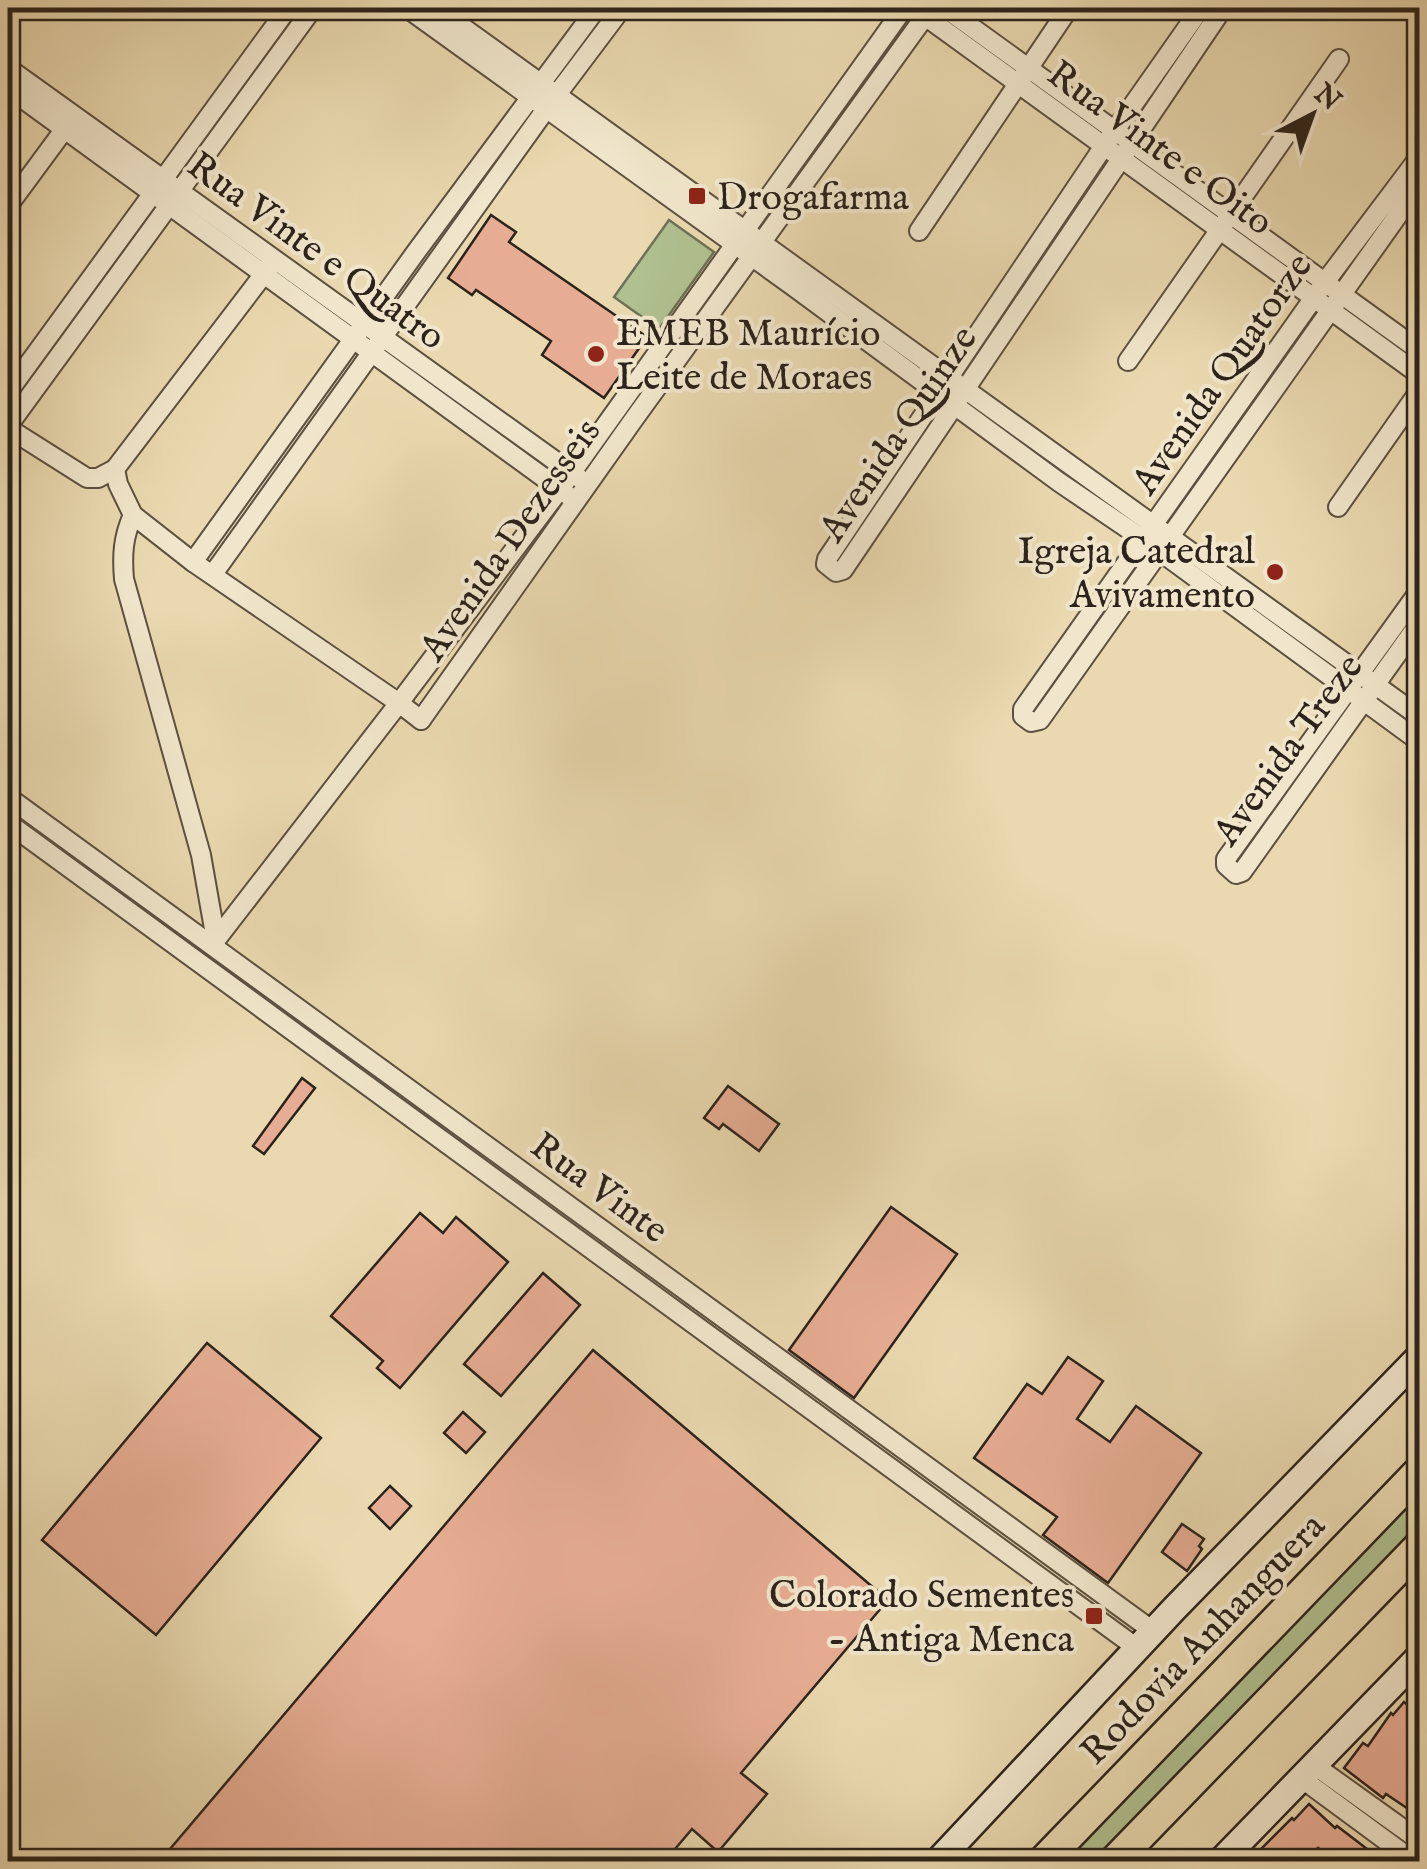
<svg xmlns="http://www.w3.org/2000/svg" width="1427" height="1869" font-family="'IM FELL English',serif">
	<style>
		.green { fill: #b0c090; stroke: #6e7255; stroke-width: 2.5 }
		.building { fill: #e7ad94; stroke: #2c231a; stroke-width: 2.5 }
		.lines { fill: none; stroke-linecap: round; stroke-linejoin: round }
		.street-casing { stroke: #5c5040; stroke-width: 22 }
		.secondary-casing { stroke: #2c231a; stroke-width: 30 }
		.highway-casing { stroke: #2c231a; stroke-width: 35 }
		.street { stroke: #f1e6cc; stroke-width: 18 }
		.secondary { stroke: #f1e6cc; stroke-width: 25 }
		.highway { stroke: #ead9b0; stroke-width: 30 }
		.poi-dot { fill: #8f2418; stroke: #f1e6cc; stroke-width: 4 }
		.labels { text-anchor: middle; stroke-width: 8; stroke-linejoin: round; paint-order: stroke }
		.street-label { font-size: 38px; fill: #2c231a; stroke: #f1e6cc }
		.poi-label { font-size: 38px; fill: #2c231a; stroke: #f1e6cc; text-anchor: start }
	</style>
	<rect width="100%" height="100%" fill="#ead9b0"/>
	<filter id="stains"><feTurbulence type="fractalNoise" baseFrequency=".002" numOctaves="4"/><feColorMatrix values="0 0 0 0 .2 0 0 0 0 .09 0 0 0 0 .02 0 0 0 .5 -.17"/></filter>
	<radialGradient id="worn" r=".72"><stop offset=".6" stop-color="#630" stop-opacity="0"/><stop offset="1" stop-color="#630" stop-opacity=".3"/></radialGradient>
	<g class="green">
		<path d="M669,220L714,252L659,329L614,297Z"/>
		<path d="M1419,1487V1526L1094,1861L1056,1862Z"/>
	</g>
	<g class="building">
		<path d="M491,215L516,232L509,242L647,337L604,398L542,355L551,341L476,290L472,295L448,278Z"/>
		<path d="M302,1078L315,1088L264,1154L253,1146Z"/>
		<path d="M728,1086L779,1124L759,1151L723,1124L719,1129L704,1118Z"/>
		<path d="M891,1207L957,1254L854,1398L789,1350Z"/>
		<path d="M420,1213L443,1233L456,1217L508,1262L400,1388L377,1368L383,1361L331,1316Z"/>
		<path d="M543,1273L580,1305L501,1396L464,1364Z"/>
		<path d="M207,1343L321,1438L156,1635L42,1540Z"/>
		<path d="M593,1350L888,1600L741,1773L767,1794L718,1852L692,1829L664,1862H159Z"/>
		<path d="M1068,1357L1103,1381L1077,1419L1110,1442L1136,1406L1201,1453L1108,1583L1043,1535L1057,1517L974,1458L1027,1384L1042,1394Z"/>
		<path d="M463,1412L485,1432L466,1453L444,1433Z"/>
		<path d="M390,1486L411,1506L390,1529L369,1508Z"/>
		<path d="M1182,1524L1204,1539L1199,1546L1202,1549L1187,1571L1162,1552Z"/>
		<path d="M1420,1694V1817L1386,1794L1383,1798L1344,1768L1363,1743L1368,1746L1391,1713L1393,1715L1404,1702L1410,1707Z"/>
		<path d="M1309,1804L1335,1828L1337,1826L1384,1862H1351L1342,1855L1336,1862L1318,1848L1304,1862H1248L1292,1818L1294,1820Z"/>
	</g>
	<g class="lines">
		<g class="street-casing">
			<g id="street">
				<path d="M407,8L790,284L1059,482L1143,539L1420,742"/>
				<path d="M436,8L1420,717"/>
				<path d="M945,8L1420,351"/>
				<path d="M1201,8L1104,146L827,559L826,564L836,572L843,570L1223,8"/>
				<path d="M8,11L10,8"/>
				<path d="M918,11L1420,375"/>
				<path d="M8,68L579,478"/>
				<path d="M8,88L569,496"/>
				<path d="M1420,156L1325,282L1023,709V716L1031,722L1040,720L1420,184"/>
				<path d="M8,206L64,130"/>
				<path d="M919,231L1069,8"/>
				<path d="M1128,361L1339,59"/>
				<path d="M8,392L288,8"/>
				<path d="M8,426L313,8"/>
				<path d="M8,428L87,478H98L115,469L270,266"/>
				<path d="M115,469L118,484L133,515L193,562L399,703L421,720"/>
				<path d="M1338,507L1420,390"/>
				<path d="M133,515C123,537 122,555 124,579L201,855L216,940"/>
				<path d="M193,562L416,252L597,8"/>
				<path d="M213,574L546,109L622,8"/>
				<path d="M1420,590L1226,859V865L1236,874L1242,872L1420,622"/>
				<path d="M421,720L634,419L931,8"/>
				<path d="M8,797L1153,1631"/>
				<path d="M8,823L1137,1648"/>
				<path d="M212,945L399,703L560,489L904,8"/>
				<path d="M1314,1765L1420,1841"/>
				<path d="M1301,1778L1415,1862"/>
			</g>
		</g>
		<g class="secondary-casing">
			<g id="secondary">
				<path d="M937,1862L1174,1609L1420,1356"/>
				<path d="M1220,1862L1420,1656"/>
			</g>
		</g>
		<g class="highway-casing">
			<g id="highway">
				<path d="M1043,1862L1420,1471"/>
				<path d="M1114,1862L1420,1546"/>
			</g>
		</g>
		<use href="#street" class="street"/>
		<use href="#secondary" class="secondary"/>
		<use href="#highway" class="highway"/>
	</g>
	<g class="poi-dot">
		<rect x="687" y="186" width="20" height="20" rx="5"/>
		<circle cx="596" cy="354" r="10"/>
		<circle cx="1275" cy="572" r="10"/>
		<rect x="1084" y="1606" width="20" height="20" rx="5"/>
	</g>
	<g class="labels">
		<g class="street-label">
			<text transform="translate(1161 147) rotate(36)" y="13">Rua Vinte e Oito</text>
			<text transform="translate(317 250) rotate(36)" y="13">Rua Vinte e Quatro</text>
			<text transform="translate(1221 373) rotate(-55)" y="13">Avenida Quatorze</text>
			<text transform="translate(897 433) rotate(-56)" y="13">Avenida Quinze</text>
			<text transform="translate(509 539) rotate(-55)" y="13">Avenida Dezesseis</text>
			<text transform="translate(1287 749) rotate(-54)" y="13">Avenida Treze</text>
			<text transform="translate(600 1187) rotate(36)" y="13">Rua Vinte</text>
			<text transform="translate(1202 1638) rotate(-46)" y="13">Rodovia Anhanguera</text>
		</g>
		<g class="poi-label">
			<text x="717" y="209">Drogafarma</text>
			<text x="616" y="345">EMEB Maurício<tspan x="616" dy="44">Leite de Moraes</tspan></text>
			<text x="1255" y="563" text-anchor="end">Igreja Catedral<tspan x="1255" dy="44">Avivamento</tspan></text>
			<text x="1074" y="1607" text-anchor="end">Colorado Sementes<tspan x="1074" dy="44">- Antiga Menca</tspan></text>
		</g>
	</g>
	<rect width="1427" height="1869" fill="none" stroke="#ead9b0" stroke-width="40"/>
	<rect x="10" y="10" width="1407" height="1849" fill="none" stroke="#2c231a" stroke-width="5"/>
	<rect x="20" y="20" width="1387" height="1829" fill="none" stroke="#2c231a" stroke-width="2.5"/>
	<g transform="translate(1312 115) rotate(41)" stroke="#f1e6cc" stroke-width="8" paint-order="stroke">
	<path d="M0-8L18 38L0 25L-18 38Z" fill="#2c231a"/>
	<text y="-15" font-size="28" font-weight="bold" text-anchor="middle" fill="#2c231a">N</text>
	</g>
	<rect width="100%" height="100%" filter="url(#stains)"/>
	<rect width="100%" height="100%" fill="url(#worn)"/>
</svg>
